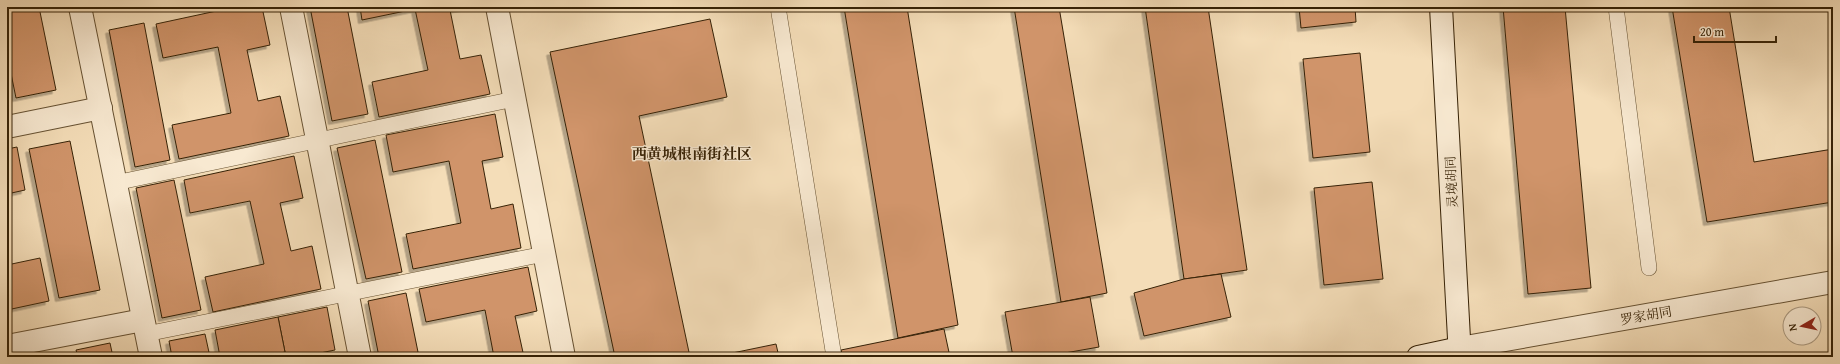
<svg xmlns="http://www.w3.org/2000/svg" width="1840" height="364" font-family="'Gentium Book Plus','Noto Serif SC',serif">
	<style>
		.building { fill: #d0946a; stroke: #362206; filter: url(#shadow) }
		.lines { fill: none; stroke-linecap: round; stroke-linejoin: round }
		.service-casing { stroke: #665132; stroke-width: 16 }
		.minor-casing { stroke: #665132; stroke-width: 24 }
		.secondary-casing { stroke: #362206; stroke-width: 24 }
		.service { stroke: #f8e9d1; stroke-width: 15 }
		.minor { stroke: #f8e9d1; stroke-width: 22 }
		.secondary { stroke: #f8e9d1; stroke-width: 22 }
		.labels { text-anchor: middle; stroke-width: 3; stroke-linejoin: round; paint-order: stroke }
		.street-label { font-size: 13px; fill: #362206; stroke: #f8e9d1 }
		.quarter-label { font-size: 15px; font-weight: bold; fill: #362206; stroke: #f8e9d1 }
	</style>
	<defs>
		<filter id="shadow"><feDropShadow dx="-3.5" dy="3.5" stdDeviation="0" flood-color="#0004"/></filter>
	</defs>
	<rect width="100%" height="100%" fill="#f4ddb8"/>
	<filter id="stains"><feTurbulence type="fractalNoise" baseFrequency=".005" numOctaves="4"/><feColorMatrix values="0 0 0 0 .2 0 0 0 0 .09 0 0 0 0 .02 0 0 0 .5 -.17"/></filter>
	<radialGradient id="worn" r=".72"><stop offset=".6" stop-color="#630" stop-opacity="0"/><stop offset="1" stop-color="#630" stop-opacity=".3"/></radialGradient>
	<g class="building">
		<path d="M7,7H39L56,90L16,98L7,54Z"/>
		<path d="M235,7H262L270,45L247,50L258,101L280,96L289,136L179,159L172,125L231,113L218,47L163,58L156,24Z"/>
		<path d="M310,7H347L368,114L332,121Z"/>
		<path d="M360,7H467L450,10L460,59L481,55L490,94L379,117L372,82L428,70L415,9L362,20Z"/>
		<path d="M844,7H907L958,325L898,338Z"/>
		<path d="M1014,7H1059L1107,293L1061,302Z"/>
		<path d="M1145,7H1208L1247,270L1184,279Z"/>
		<path d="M1299,7H1355L1356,22L1301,28Z"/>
		<path d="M1503,7H1565L1591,288L1528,294Z"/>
		<path d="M1672,7H1729L1754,162L1833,149V202L1707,222Z"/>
		<path d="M710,19L727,97L639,116L690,357H615L550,52Z"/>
		<path d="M144,23L170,160L135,167L109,30Z"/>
		<path d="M1360,53L1370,152L1313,158L1303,59Z"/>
		<path d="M495,114L503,157L482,161L491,209L513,204L521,248L413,269L406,234L461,223L449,161L393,172L386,135Z"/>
		<path d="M375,140L402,272L366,279L337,148Z"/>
		<path d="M70,141L100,290L59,298L29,149Z"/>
		<path d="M17,147L25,190L7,194V149Z"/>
		<path d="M294,156L303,198L280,203L291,251L312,246L321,289L213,312L205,277L264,264L250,201L190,213L184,180Z"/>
		<path d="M174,180L201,310L162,318L136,188Z"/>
		<path d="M1372,182L1383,279L1324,285L1314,188Z"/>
		<path d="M40,258L49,301L7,310V265Z"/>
		<path d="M528,267L537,311L515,316L524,357H494L485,310L426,322L419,289Z"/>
		<path d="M1221,274L1231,317L1144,336L1134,293L1184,279Z"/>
		<path d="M406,293L419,357H379L368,301Z"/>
		<path d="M1090,297L1099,347L1042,357H1013L1005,312Z"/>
		<path d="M327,307L335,350L310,355L311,357H286L278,317Z"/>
		<path d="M278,317L285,352L261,357H220L215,330Z"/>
		<path d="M944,329L950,357H843L841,350Z"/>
		<path d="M205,334L210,357H172L169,341Z"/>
		<path d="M110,343L113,357H78L76,350Z"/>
		<path d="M776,344L779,357H713Z"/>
	</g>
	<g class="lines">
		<g class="service-casing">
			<g id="service">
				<path d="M778,7L834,357"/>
				<path d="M1616,7L1649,268"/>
				<path d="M115,183L514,99"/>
				<path d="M146,334L544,254"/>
			</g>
		</g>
		<g class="minor-casing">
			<g id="minor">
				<path d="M80,7L151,357"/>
				<path d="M291,7L360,357"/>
				<path d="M497,7L564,357"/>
				<path d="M7,127L101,108"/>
				<path d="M7,346L143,320"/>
				<path d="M1460,348L1833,282"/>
			</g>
		</g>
		<g class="secondary-casing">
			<g id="secondary">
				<path d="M1441,7L1460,357"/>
				<path d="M1418,357L1460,348"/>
			</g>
		</g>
		<use href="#service" class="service"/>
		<use href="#minor" class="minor"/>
		<use href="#secondary" class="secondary"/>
	</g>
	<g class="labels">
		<g class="street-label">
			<text transform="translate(1451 182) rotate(-93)" y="5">灵境胡同</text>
			<text transform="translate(1646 315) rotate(-10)" y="5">罗家胡同</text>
		</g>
		<g class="quarter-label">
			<text x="692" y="159">西黄城根南街社区</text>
		</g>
	</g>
	<rect width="1840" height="364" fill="none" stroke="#f4ddb8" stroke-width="24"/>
	<rect x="8" y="8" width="1824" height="348" fill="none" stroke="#362206" stroke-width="2"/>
	<rect x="12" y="12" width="1816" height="340" fill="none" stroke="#362206"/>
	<g transform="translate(1802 326) rotate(261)"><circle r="19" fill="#f8e9d1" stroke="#aa9980"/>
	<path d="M0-3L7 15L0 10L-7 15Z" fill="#8f2418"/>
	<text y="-6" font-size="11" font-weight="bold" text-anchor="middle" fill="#362206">N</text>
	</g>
	<path d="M1694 36v6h82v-6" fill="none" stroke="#362206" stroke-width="2"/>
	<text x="1700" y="36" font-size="12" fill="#362206" stroke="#f8e9d1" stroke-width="3" paint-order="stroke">20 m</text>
	<rect width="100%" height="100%" filter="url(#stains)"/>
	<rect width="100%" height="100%" fill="url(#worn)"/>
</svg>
